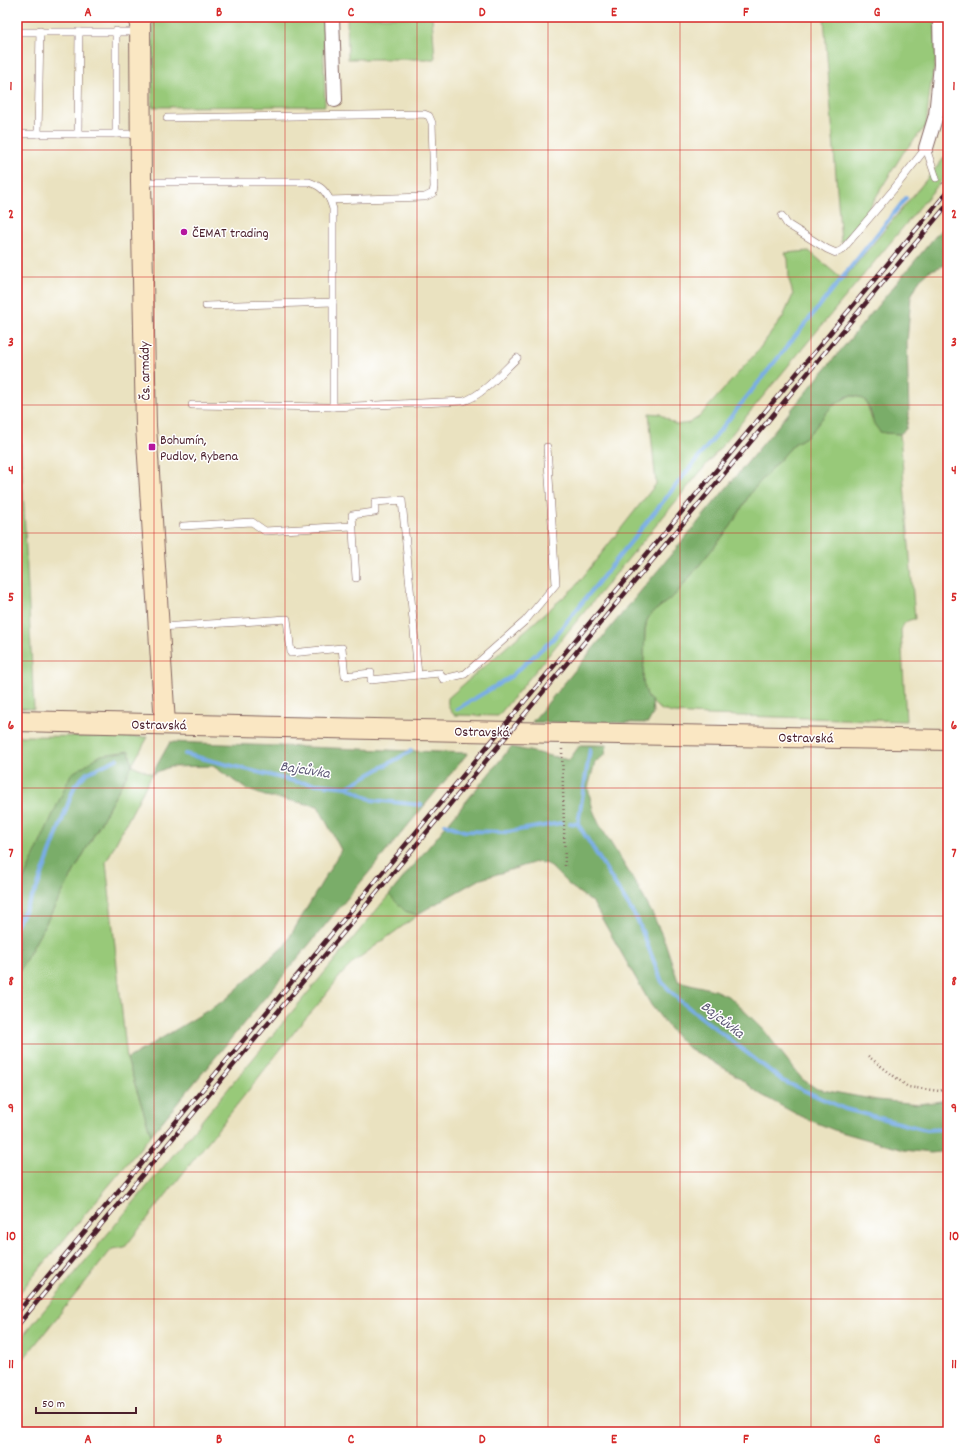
<svg xmlns="http://www.w3.org/2000/svg" width="965" height="1449" font-family="Dekko,sans-serif">
	<style>
		.green { fill: #98c979; stroke: #717452 }
		.forest { fill: #7aad69; stroke: #62664a }
		.lines { fill: none; stroke-linecap: round; stroke-linejoin: round }
		.stream { stroke: #79ade6; stroke-width: 4 }
		.service-casing { stroke: #82635f; stroke-width: 8 }
		.minor-casing { stroke: #82635f; stroke-width: 16 }
		.secondary-casing { stroke: #82635f; stroke-width: 22 }
		.path { stroke: #82635f; stroke-width: 2.5; stroke-dasharray: 1 3; stroke-linecap: butt }
		.service { stroke: #fff; stroke-width: 7 }
		.minor { stroke: #fff; stroke-width: 14 }
		.secondary { stroke: #fae7c3; stroke-width: 20 }
		.rail-casing { stroke: #4a1f2b; stroke-width: 4.5 }
		.rail { stroke: #fff; stroke-width: 3; stroke-dasharray: 9; stroke-linecap: butt }
		.grid { fill: none; stroke: #d62828; stroke-width: 1; stroke-opacity: 0.55 }
		.poi-dot { fill: #b5179e; stroke: #fff; stroke-width: 1.5 }
		.labels { text-anchor: middle; stroke-width: 3; stroke-linejoin: round; paint-order: stroke }
		.poi-label { font-size: 14px; fill: #4a1f2b; stroke: #fff; text-anchor: start }
		.street-label { font-size: 14px; fill: #4a1f2b; stroke: #fff }
		.water-label { font-size: 15px; font-style: italic; fill: #5d5876; stroke: #fff }
		.neatline { fill: none; stroke: #d62828; stroke-width: 1.5 }
		.grid-label { font-size: 13px; text-anchor: middle; font-weight: bold; fill: #d62828 }
	</style>
	<rect width="100%" height="100%" fill="#fff"/>
	<filter id="ink" filterUnits="userSpaceOnUse"><feTurbulence type="fractalNoise" baseFrequency=".025" numOctaves="2"/><feDisplacementMap in="SourceGraphic" scale="8" xChannelSelector="R" yChannelSelector="G"/><feConvolveMatrix kernelMatrix="1 2 1 2 8 2 1 2 1" color-interpolation-filters="sRGB"/></filter>
	<filter id="wash" filterUnits="userSpaceOnUse"><feTurbulence type="fractalNoise" baseFrequency=".012" numOctaves="4" result="noise"/><feDisplacementMap in="SourceGraphic" scale="16" xChannelSelector="R" yChannelSelector="G"/><feGaussianBlur stdDeviation="0.9" result="paint"/><feColorMatrix in="noise" values="0 0 0 0 0 0 0 0 0 0 0 0 0 0 0 0 0 1.4 0 .05"/><feComposite in="paint" operator="in"/></filter>
	<g filter="url(#wash)">
		<rect width="100%" height="100%" fill="#eae2c0"/>
		<g class="green">
			<path d="M153,17H323L325,106L152,107Z"/>
			<path d="M347,17H432L435,59H348Z"/>
			<path d="M824,17H935L936,58L930,90L926,126L903,153L863,218L841,243Z"/>
			<path d="M945,157L948,160V173L498,716L454,715C449,709 447,706 448,698L575,587L656,484L649,413L660,414L676,425L689,423L699,417L756,353L783,317L793,295L789,279L788,259L785,253L809,251L843,280Z"/>
			<path d="M17,370L34,709L17,708Z"/>
			<path d="M849,396C874,396 865,412 875,424C878,428 882,431 885,433L900,434L915,619C907,620 904,622 901,630L906,721L709,715L673,713L662,710L656,706L648,698L643,682L645,630L647,620L651,614L676,594L731,526L751,492L759,483L794,444L806,437L813,429L831,407Z"/>
			<path d="M17,736L148,737L132,765L152,774L106,862L127,1059L151,1135L17,1296V976L132,765L129,752L17,890Z"/>
			<path d="M389,895L405,911L418,915L356,960L341,975L316,1007L299,1026L125,1247L112,1249L17,1367V1343Z"/>
		</g>
		<g class="forest">
			<path d="M948,221V264L929,271L920,279L911,296L907,342L909,415L906,429L900,434L885,433L880,432L874,424L870,410L865,400L856,396H848L831,407L814,429L806,437L794,444L751,492L731,526L676,594L651,614L647,620L645,630L643,682L648,698L652,701L653,714L648,723L532,722Z"/>
			<path d="M170,742L468,753L151,1135L127,1059L225,1000L285,945L341,850L318,806L265,796L246,789L213,766L169,767L152,774Z"/>
			<path d="M580,745H607L605,755L595,762L588,788L593,810L599,824L638,887L653,915L665,942L678,981L714,990L730,997L763,1029L802,1079L817,1089L877,1100L920,1104L948,1100V1151L931,1153L904,1150L834,1130L800,1116L776,1103L760,1094L734,1074L687,1047L670,1029L651,1005L593,903L569,885L548,864L536,862L478,880L423,911L418,915L405,911L389,895L511,747L569,760Z"/>
			<path d="M129,751L132,765L17,976V890L21,885L71,774L101,755Z"/>
		</g>
		<g class="lines">
			<g class="stream">
				<path d="M457,709L509,678L553,639L906,198"/>
				<path d="M185,754L297,782L347,787L372,800L421,805"/>
				<path d="M347,787L411,751"/>
				<path d="M570,823L578,824L638,921L662,982L679,1000L783,1081L845,1109L926,1130L946,1129L948,1127"/>
				<path d="M445,824L464,831L507,832L561,823"/>
				<path d="M578,824L590,749"/>
				<path d="M17,924L37,888L75,785L87,773L117,759"/>
			</g>
		</g>
	</g>
	<g filter="url(#ink)">
		<g class="lines">
			<g class="service-casing">
				<g id="service">
					<path d="M116,31V134"/>
					<path d="M17,32H139"/>
					<path d="M17,134H139"/>
					<path d="M38,134L40,31"/>
					<path d="M78,134L79,32"/>
					<path d="M926,148L936,178"/>
					<path d="M141,182H309C320,186 324,189 330,200L425,197L433,193L434,187L432,123L429,116L424,114L167,118"/>
					<path d="M782,216L787,224L827,249L836,253L842,250L893,190L926,148"/>
					<path d="M206,306L333,302V209L330,200"/>
					<path d="M192,405L333,407V302"/>
					<path d="M333,407L464,401C482,396 503,371 517,358"/>
					<path d="M183,526L252,522L265,531L352,526"/>
					<path d="M160,627L287,619L291,653L342,648L345,676L371,673V680L418,675L402,500L375,502V512L352,515L356,578"/>
					<path d="M418,675L440,673L443,679L465,674L525,621L556,584L547,447"/>
				</g>
			</g>
			<g class="minor-casing">
				<g id="minor">
					<path d="M332,17L335,100"/>
					<path d="M926,148L936,115L941,65L940,17"/>
				</g>
			</g>
			<g class="secondary-casing">
				<g id="secondary">
					<path d="M140,17L141,182L146,426L165,724"/>
					<path d="M17,721L510,732L948,740"/>
				</g>
			</g>
			<g class="path">
				<path d="M942,183L948,188"/>
				<path d="M562,749L565,867"/>
				<path d="M868,1056L908,1087L940,1091L948,1088"/>
			</g>
			<use href="#service" class="service"/>
			<use href="#minor" class="minor"/>
			<use href="#secondary" class="secondary"/>
			<g class="rail-casing">
				<g id="rail">
					<path d="M17,1313L948,191"/>
					<path d="M17,1326L948,204"/>
				</g>
			</g>
			<use href="#rail" class="rail"/>
		</g>
	</g>
	<path class="grid" d="M154,17V1432M285,17V1432M417,17V1432M548,17V1432M680,17V1432M811,17V1432M17,150H948M17,277H948M17,405H948M17,533H948M17,661H948M17,788H948M17,916H948M17,1044H948M17,1172H948M17,1299H948"/>
	<g class="poi-dot">
		<circle cx="184" cy="232" r="4"/>
		<rect x="148" y="443" width="8" height="8" rx="2"/>
	</g>
	<g class="labels">
		<g class="poi-label">
			<text x="192" y="237">ČEMAT trading</text>
			<text x="160" y="444">Bohumín,<tspan x="160" dy="16">Pudlov, Rybena</tspan></text>
		</g>
		<g class="street-label">
			<text transform="translate(144 371) rotate(-91)" y="5">Čs. armády</text>
			<text transform="translate(159 724) rotate(1)" y="5">Ostravská</text>
			<text transform="translate(482 731) rotate(1)" y="5">Ostravská</text>
			<text transform="translate(806 737) rotate(1)" y="5">Ostravská</text>
		</g>
		<g class="water-label">
			<text transform="translate(305 769) rotate(9)" y="5">Bajcůvka</text>
			<text transform="translate(723 1019) rotate(38)" y="5">Bajcůvka</text>
		</g>
	</g>
	<rect width="965" height="1449" fill="none" stroke="#fff" stroke-width="44"/>
	<path d="M36 1407v6h100v-6" fill="none" stroke="#4a1f2b" stroke-width="2"/>
	<text x="42" y="1407" font-size="12" fill="#4a1f2b" stroke="#ffffff" stroke-width="3" paint-order="stroke">50 m</text>
	<rect x="22" y="22" width="921" height="1405" class="neatline"/>
	<g class="grid-label">
		<text x="88" y="16">A</text>
		<text x="219" y="16">B</text>
		<text x="351" y="16">C</text>
		<text x="482" y="16">D</text>
		<text x="614" y="16">E</text>
		<text x="746" y="16">F</text>
		<text x="877" y="16">G</text>
		<text x="11" y="90">1</text>
		<text x="954" y="90">1</text>
		<text x="11" y="218">2</text>
		<text x="954" y="218">2</text>
		<text x="11" y="346">3</text>
		<text x="954" y="346">3</text>
		<text x="11" y="474">4</text>
		<text x="954" y="474">4</text>
		<text x="11" y="601">5</text>
		<text x="954" y="601">5</text>
		<text x="11" y="729">6</text>
		<text x="954" y="729">6</text>
		<text x="11" y="857">7</text>
		<text x="954" y="857">7</text>
		<text x="11" y="985">8</text>
		<text x="954" y="985">8</text>
		<text x="11" y="1112">9</text>
		<text x="954" y="1112">9</text>
		<text x="11" y="1240">10</text>
		<text x="954" y="1240">10</text>
		<text x="11" y="1368">11</text>
		<text x="954" y="1368">11</text>
		<text x="88" y="1443">A</text>
		<text x="219" y="1443">B</text>
		<text x="351" y="1443">C</text>
		<text x="482" y="1443">D</text>
		<text x="614" y="1443">E</text>
		<text x="746" y="1443">F</text>
		<text x="877" y="1443">G</text>
	</g>
</svg>
